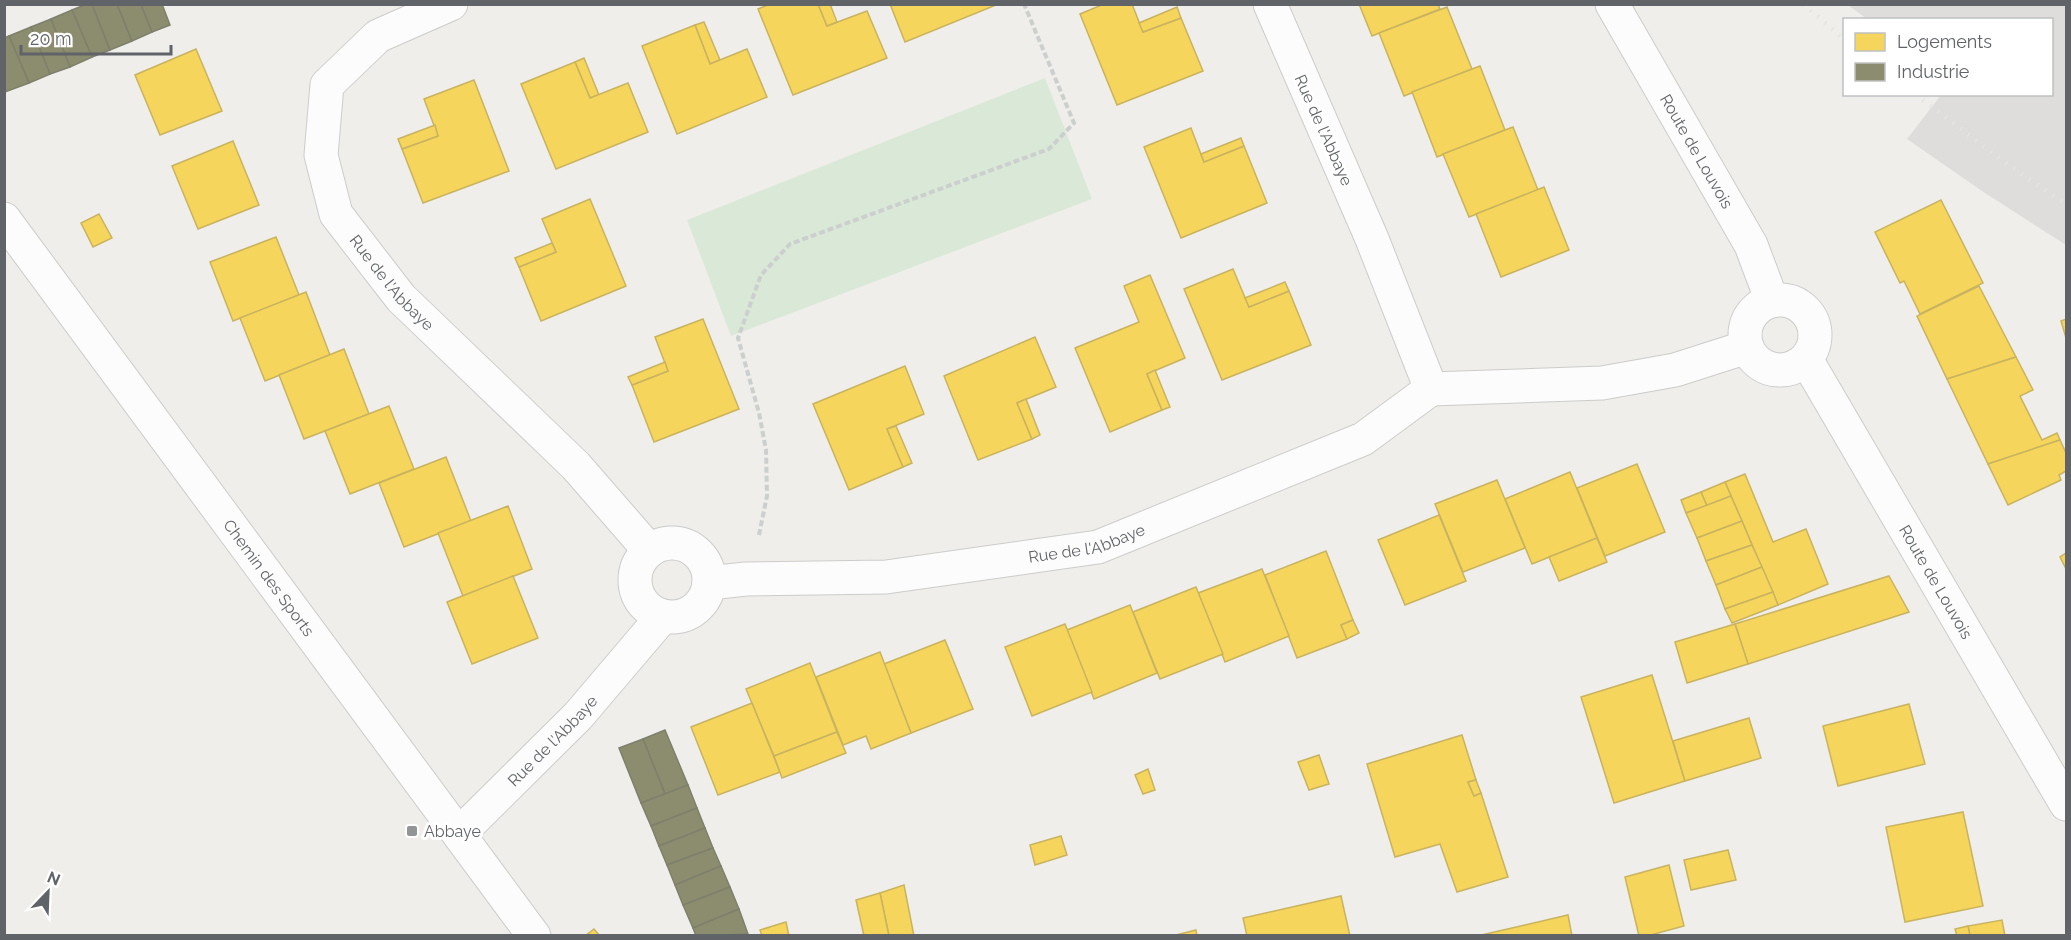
<svg xmlns="http://www.w3.org/2000/svg" width="2071" height="940" font-family="Raleway,sans-serif">
	<style>
		.industrial { fill: #dedddb }
		.green { fill: #dae9d7 }
		.homes { fill: #f6d55c; stroke: #c9b35f; stroke-width: 1.5 }
		.industry { fill: #8c8c6e; stroke: #7f806c; stroke-width: 1.5 }
		.lines { fill: none; stroke-linecap: round; stroke-linejoin: round }
		.minor-casing { stroke: #cccccb; stroke-width: 35 }
		.tertiary-casing { stroke: #cccccb; stroke-width: 35 }
		.path { stroke: #cbcfcd; stroke-width: 4; stroke-dasharray: 6 3; stroke-linecap: butt }
		.minor { stroke: #fdfcfc; stroke-width: 33 }
		.tertiary { stroke: #fdfcfc; stroke-width: 33 }
		.rail { stroke: #e4e4e3; stroke-width: 4.5; stroke-dasharray: 1.5 8; stroke-linecap: butt }
		.poi-dot { fill: #929495; stroke: #fff; stroke-width: 2 }
		.labels { text-anchor: middle; stroke-width: 6; stroke-linejoin: round; paint-order: stroke }
		.street-label { font-size: 16px; fill: #606367; stroke: #fff }
		.poi-label { font-size: 16px; fill: #606367; stroke: #fff; text-anchor: start }
	</style>
	<rect width="100%" height="100%" fill="#efeeea"/>
	<path class="industrial" d="M1848,5H2066V245L1982,191L1907,139L1941,95L2052,94V20L1867,19Z"/>
	<path class="green" d="M1045,78L1092,199L731,336L687,220Z"/>
	<g class="homes">
		<path d="M770,4H818L827,26L867,11L887,58L793,95L758,9Z"/>
		<path d="M818,4H830L837,22L827,26Z"/>
		<path d="M890,4H996V5L905,42Z"/>
		<path d="M1104,4H1132L1143,32L1181,18L1203,71L1117,105L1080,14Z"/>
		<path d="M1359,4H1438L1440,9L1372,36Z"/>
		<path d="M1177,7L1181,18L1143,32L1139,23Z"/>
		<path d="M1447,7L1472,69L1404,96L1379,33Z"/>
		<path d="M704,22L720,60L710,64L695,25Z"/>
		<path d="M695,25L710,64L747,49L767,97L677,134L642,46Z"/>
		<path d="M196,49L222,111L160,135L135,75Z"/>
		<path d="M584,58L599,95L590,98L575,62Z"/>
		<path d="M575,62L590,98L628,83L648,132L556,169L521,84Z"/>
		<path d="M1480,66L1505,130L1437,157L1412,92Z"/>
		<path d="M474,80L509,171L423,203L402,149L438,136L424,99Z"/>
		<path d="M435,125L438,136L402,149L398,139Z"/>
		<path d="M1513,127L1538,190L1469,217L1443,154Z"/>
		<path d="M1191,128L1204,162L1244,146L1267,203L1181,238L1144,147Z"/>
		<path d="M1241,138L1244,146L1204,162L1201,154Z"/>
		<path d="M233,141L259,205L198,229L172,166Z"/>
		<path d="M1544,187L1569,250L1501,277L1476,214Z"/>
		<path d="M590,199L626,286L541,321L519,267L556,252L542,219Z"/>
		<path d="M1941,200L1983,283L1920,314L1904,281L1900,283L1875,232Z"/>
		<path d="M99,214L112,238L93,247L81,223Z"/>
		<path d="M276,237L299,295L233,321L210,262Z"/>
		<path d="M552,243L556,252L519,267L515,258Z"/>
		<path d="M1233,269L1249,307L1289,291L1311,345L1222,380L1184,289Z"/>
		<path d="M1150,275L1185,358L1147,374L1162,410L1110,432L1075,348L1139,322L1124,286Z"/>
		<path d="M1285,282L1289,291L1249,307L1245,298Z"/>
		<path d="M1979,286L2016,357L1947,379L1917,316Z"/>
		<path d="M306,292L330,355L265,381L240,318Z"/>
		<path d="M703,319L739,409L654,442L632,385L668,371L655,337Z"/>
		<path d="M2066,319V338L2061,321Z"/>
		<path d="M1035,337L1056,387L1017,403L1032,439L978,460L944,376Z"/>
		<path d="M344,349L369,414L304,439L279,375Z"/>
		<path d="M2016,357L2033,390L2020,396L2042,440L2057,433L2060,440L1988,464L1947,379Z"/>
		<path d="M665,362L668,371L632,385L628,377Z"/>
		<path d="M905,366L924,414L887,429L903,467L849,490L813,404Z"/>
		<path d="M1155,370L1170,407L1162,410L1147,374Z"/>
		<path d="M1026,399L1040,435L1032,439L1017,403Z"/>
		<path d="M389,406L414,469L350,494L325,431Z"/>
		<path d="M896,426L912,463L903,467L887,429Z"/>
		<path d="M2060,440L2066,453V471L2059,475L2061,480L2008,505L1988,464Z"/>
		<path d="M446,457L471,521L404,547L379,483Z"/>
		<path d="M1637,464L1665,532L1605,556L1577,488Z"/>
		<path d="M1570,472L1597,538L1532,564L1505,499Z"/>
		<path d="M1745,474L1773,542L1806,529L1828,584L1778,605L1725,482Z"/>
		<path d="M1497,480L1525,548L1463,572L1435,504Z"/>
		<path d="M1725,482L1731,496L1707,506L1701,492Z"/>
		<path d="M1701,492L1707,506L1686,513L1681,500Z"/>
		<path d="M1731,496L1742,521L1697,538L1686,513Z"/>
		<path d="M508,506L532,569L463,596L438,533Z"/>
		<path d="M1439,515L1466,581L1405,605L1378,540Z"/>
		<path d="M1742,521L1752,545L1706,561L1697,538Z"/>
		<path d="M1597,538L1607,562L1559,581L1549,557Z"/>
		<path d="M1752,545L1762,567L1716,585L1706,561Z"/>
		<path d="M1326,551L1353,620L1341,625L1347,639L1297,658L1265,575Z"/>
		<path d="M2066,553V569L2060,557Z"/>
		<path d="M1762,567L1773,592L1725,609L1716,585Z"/>
		<path d="M1262,569L1289,636L1225,662L1198,593Z"/>
		<path d="M513,576L538,638L472,664L447,602Z"/>
		<path d="M1889,576L1909,612L1748,664L1735,624Z"/>
		<path d="M1196,587L1223,654L1160,679L1133,612Z"/>
		<path d="M1773,592L1778,605L1732,623L1725,609Z"/>
		<path d="M1130,605L1157,673L1094,699L1067,630Z"/>
		<path d="M1353,620L1359,633L1347,639L1341,625Z"/>
		<path d="M1065,624L1092,692L1032,716L1005,647Z"/>
		<path d="M1735,624L1748,664L1687,683L1675,642Z"/>
		<path d="M945,640L973,709L911,733L884,664Z"/>
		<path d="M880,652L911,733L871,749L866,736L843,745L816,677Z"/>
		<path d="M810,663L837,732L774,756L746,689Z"/>
		<path d="M1652,675L1685,781L1614,803L1581,697Z"/>
		<path d="M752,703L780,772L718,795L691,727Z"/>
		<path d="M1909,704L1925,764L1838,786L1823,726Z"/>
		<path d="M1749,718L1761,758L1685,781L1673,741Z"/>
		<path d="M837,732L846,753L782,778L774,756Z"/>
		<path d="M1462,735L1476,780L1468,782L1474,796L1481,793L1508,877L1457,892L1440,844L1395,857L1367,764Z"/>
		<path d="M1319,755L1329,784L1309,790L1298,762Z"/>
		<path d="M1148,769L1155,790L1143,794L1135,775Z"/>
		<path d="M1476,780L1481,793L1474,796L1468,782Z"/>
		<path d="M1963,812L1983,906L1905,922L1886,827Z"/>
		<path d="M1061,836L1067,855L1035,865L1030,845Z"/>
		<path d="M1728,850L1736,880L1691,890L1684,860Z"/>
		<path d="M1669,865L1684,926L1647,936H1639L1625,877Z"/>
		<path d="M904,885L914,936H889L880,893Z"/>
		<path d="M880,893L889,936H864L856,900Z"/>
		<path d="M1341,896L1350,936H1247L1243,918Z"/>
		<path d="M1568,915L1572,936H1477Z"/>
		<path d="M2002,920L2005,936H1970L1968,926Z"/>
		<path d="M786,922L789,936H762L760,930Z"/>
		<path d="M1968,926L1970,936H1957L1955,929Z"/>
		<path d="M594,929L600,936H585Z"/>
		<path d="M1196,930L1197,936H1172Z"/>
	</g>
	<g class="industry">
		<path d="M87,4H92L110,50L92,57L72,10Z"/>
		<path d="M92,4H117L132,41L110,50Z"/>
		<path d="M117,4H141L152,32L132,41Z"/>
		<path d="M141,4H162L170,25L152,32Z"/>
		<path d="M72,10L92,57L70,67L51,19Z"/>
		<path d="M51,19L70,67L50,74L31,27Z"/>
		<path d="M31,27L50,74L29,83L9,36Z"/>
		<path d="M9,36L29,83L5,92L4,38Z"/>
		<path d="M665,730L688,785L665,794L643,739Z"/>
		<path d="M643,739L665,794L641,803L619,748Z"/>
		<path d="M688,785L697,808L651,826L641,803Z"/>
		<path d="M697,808L705,828L659,846L651,826Z"/>
		<path d="M705,828L713,848L667,865L659,846Z"/>
		<path d="M713,848L721,866L675,885L667,865Z"/>
		<path d="M721,866L730,887L683,905L675,885Z"/>
		<path d="M730,887L739,909L693,928L683,905Z"/>
		<path d="M739,909L748,934L696,936L693,928Z"/>
	</g>
	<g class="lines">
		<g class="minor-casing">
			<g id="minor">
				<path id="s1" d="M451,4L378,36L327,85L321,155L336,214L401,298L576,466L649,550"/>
				<path id="s2" d="M4,219L534,936"/>
				<path d="M1431,389L1602,383L1675,370L1747,347"/>
				<circle cx="672" cy="580" r="37"/>
				<path id="s3" d="M709,583L746,579L886,577L1098,547L1363,439L1431,389L1372,239L1270,4"/>
				<path id="s4" d="M459,834L578,716L663,616"/>
			</g>
		</g>
		<g class="tertiary-casing">
			<g id="tertiary">
				<path id="s5" d="M1612,4L1751,245L1772,301"/>
				<circle cx="1780" cy="335" r="35"/>
				<path id="s6" d="M1806,359L2066,804"/>
			</g>
		</g>
		<path class="path" d="M759,535L767,496L766,450L759,413L738,338L761,275L790,244L1049,149L1074,123L1024,4"/>
		<use href="#minor" class="minor"/>
		<use href="#tertiary" class="tertiary"/>
		<g class="rail">
			<path d="M1803,4L1844,39"/>
			<path d="M1915,94L2011,167L2066,204"/>
		</g>
	</g>
	<rect class="poi-dot" x="406" y="825" width="12" height="12" rx="3"/>
	<g class="labels">
		<g class="street-label">
			<text transform="translate(1324 130) rotate(66)" y="6">Rue de l'Abbaye</text>
			<text dy="6" stroke="none"><textPath href="#s5" startOffset="170">Route de Louvois</textPath></text>
			<text dy="6" stroke="none"><textPath href="#s1" startOffset="370">Rue de l'Abbaye</textPath></text>
			<text dy="6" stroke="none"><textPath href="#s3" startOffset="381">Rue de l'Abbaye</textPath></text>
			<text dy="6" stroke="none"><textPath href="#s2" startOffset="446">Chemin des Sports</textPath></text>
			<text dy="6" stroke="none"><textPath href="#s6" startOffset="258">Route de Louvois</textPath></text>
			<text dy="6" stroke="none"><textPath href="#s4" startOffset="132">Rue de l'Abbaye</textPath></text>
		</g>
		<g class="poi-label">
			<text x="424" y="837">Abbaye</text>
		</g>
	</g>
	<rect width="2071" height="940" fill="none" stroke="#606367" stroke-width="12"/>
	<rect x="1843" y="18" width="210" height="78" fill="#ffffff" stroke="#bfc1c2" stroke-width="1.5"/>
	<rect x="1855" y="33" width="30" height="18" fill="#f6d55c" stroke="#bfc1c2" stroke-width="1.5"/>
	<text x="1897" y="48" font-size="18" fill="#606367">Logements</text>
	<rect x="1855" y="63" width="30" height="18" fill="#8c8c6e" stroke="#bfc1c2" stroke-width="1.5"/>
	<text x="1897" y="78" font-size="18" fill="#606367">Industrie</text>
	<g transform="translate(48 892) rotate(23)" stroke="#ffffff" stroke-width="4.5" paint-order="stroke">
	<path d="M0-4.5L10 22L0 15L-10 22Z" fill="#606367"/>
	<text y="-9" font-size="16" font-weight="bold" text-anchor="middle" fill="#606367">N</text>
	</g>
	<path d="M21 45v9h150v-9" fill="none" stroke="#606367" stroke-width="3"/>
	<text x="30" y="45" font-size="18" fill="#606367" stroke="#ffffff" stroke-width="4.5" paint-order="stroke">20 m</text>
</svg>
